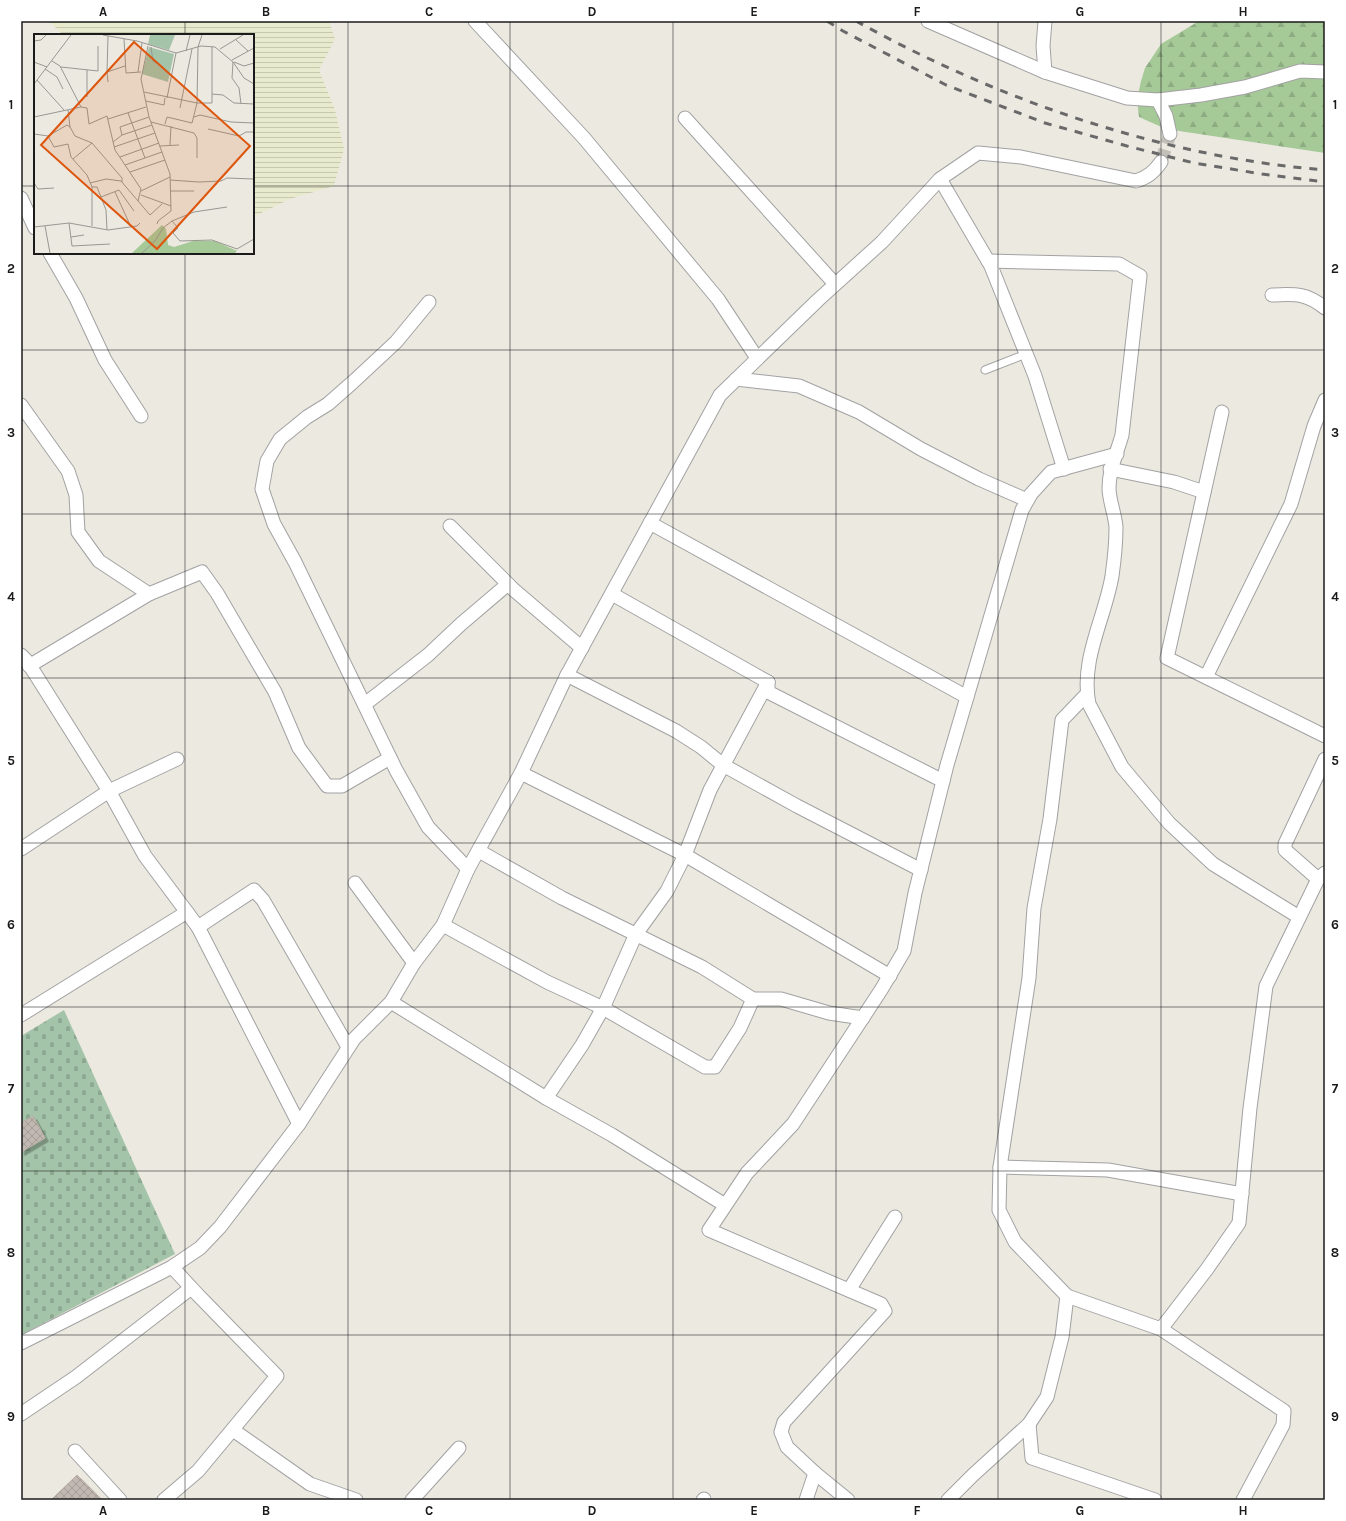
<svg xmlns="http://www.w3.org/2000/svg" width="1346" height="1521" font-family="Karla,sans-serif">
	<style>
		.farmland { fill: url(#farmland-rules) }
		.forest { fill: url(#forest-firs) }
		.cemetery { fill: url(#cemetery-stones) }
		.building { fill: url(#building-cross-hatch); stroke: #bdafa5; filter: url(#shadow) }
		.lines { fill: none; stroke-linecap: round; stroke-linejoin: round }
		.minor-tunnel { stroke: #c2c0b9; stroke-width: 13; stroke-dasharray: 13 6; stroke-linecap: butt }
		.service-casing { stroke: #a2a2a2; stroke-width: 9 }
		.minor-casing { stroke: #a2a2a2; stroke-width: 15 }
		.service { stroke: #fff; stroke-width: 7 }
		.minor { stroke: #fff; stroke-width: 13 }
		.rail { stroke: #696969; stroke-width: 3; stroke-dasharray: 8 8; stroke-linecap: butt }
		.grid { fill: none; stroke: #1b1b1b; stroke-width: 1; stroke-opacity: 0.55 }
		.inset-road { fill: none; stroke: #989792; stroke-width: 1 }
		.view { fill: #de560d; fill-opacity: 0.15; stroke: #de560d; stroke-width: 2 }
		.inset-edge { fill: none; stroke: #1b1b1b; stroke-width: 2 }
		.neatline { fill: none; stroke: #1b1b1b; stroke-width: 1.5 }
		.grid-label { font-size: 13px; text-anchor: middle; font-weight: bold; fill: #1b1b1b }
	</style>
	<defs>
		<pattern id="farmland-rules" width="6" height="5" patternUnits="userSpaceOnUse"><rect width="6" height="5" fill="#e8eacd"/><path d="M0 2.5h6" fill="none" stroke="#c6c8af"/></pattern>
		<pattern id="forest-firs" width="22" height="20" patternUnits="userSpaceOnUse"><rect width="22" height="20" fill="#a6c998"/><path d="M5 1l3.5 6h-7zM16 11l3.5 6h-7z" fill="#8eac82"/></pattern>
		<pattern id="cemetery-stones" width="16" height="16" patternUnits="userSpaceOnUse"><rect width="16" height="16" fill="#a4c4a9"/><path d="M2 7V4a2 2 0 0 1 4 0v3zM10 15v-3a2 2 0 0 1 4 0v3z" fill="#8da891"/></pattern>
		<pattern id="building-cross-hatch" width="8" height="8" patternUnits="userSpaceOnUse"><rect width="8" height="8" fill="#c0b8b1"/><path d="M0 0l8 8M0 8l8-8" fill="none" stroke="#a49e98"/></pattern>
		<filter id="shadow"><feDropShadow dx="3.5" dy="3.5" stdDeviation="0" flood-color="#0004"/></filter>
	</defs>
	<rect width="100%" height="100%" fill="#ece9e1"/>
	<path class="farmland" d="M49,21H329L335,39L319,70L335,110L344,149L334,186L290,199L253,217V35H63Z"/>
	<path class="forest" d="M1199,21H1325V153L1166,129L1139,117L1137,99L1141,81L1145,68L1161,44Z"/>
	<path class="cemetery" d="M64,1010L175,1254L21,1335V1036Z"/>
	<g class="building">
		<path d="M33,1116L45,1138L21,1152V1123Z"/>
		<path d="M77,1475L102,1500H51Z"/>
	</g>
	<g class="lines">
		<path class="minor-tunnel" d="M1161,162L1170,134"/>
		<g class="service-casing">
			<path id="service" d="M985,370L1026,354"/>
		</g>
		<g class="minor-casing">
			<g id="minor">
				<path d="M475,21L584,138L718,299L757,358"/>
				<path d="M928,21L1045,72L1127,98L1158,100L1201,95L1245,87L1300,71L1325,72"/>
				<path d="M1045,21L1043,46L1045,72"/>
				<path d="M1158,100L1166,116L1170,134"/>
				<path d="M685,118L835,284"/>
				<path d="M940,179L991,266L1035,376L1064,469"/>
				<path d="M21,198L35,228"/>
				<path d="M50,253L76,298L105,360L141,416"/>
				<path d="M988,261L1119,264L1140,276L1122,435C1117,453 1109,469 1109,488C1109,500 1115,514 1116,527C1116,540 1114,562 1112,576C1105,618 1080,660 1089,704L1122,767L1169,823L1213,864L1299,917"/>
				<path d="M1272,295C1296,294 1306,293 1325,308"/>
				<path d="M429,302L396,342L353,382L328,404L307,417L280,439L267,461L262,489L274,524L295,562L396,770L428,827L468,869"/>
				<path d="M736,379L799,386L859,412L921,449L979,479L1027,500"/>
				<path d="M21,405L68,471L76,495L78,532L99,561L149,594"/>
				<path d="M1222,412L1167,658L1325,736"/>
				<path d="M1110,469L1174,482L1204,492"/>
				<path d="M650,523L967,697"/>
				<path d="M450,526L514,590L582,648"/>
				<path d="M612,594L768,682"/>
				<path d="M21,655L27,661L109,791L145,856L198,927L299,1124"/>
				<path d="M29,666L149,594L202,572L217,593L275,692L299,748L327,786H342L390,758"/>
				<path d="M567,675L676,731L701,747L723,765L797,806L921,870"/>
				<path d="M1206,677L1291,504L1314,426L1325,400"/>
				<path d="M768,682V692L943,781"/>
				<path d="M365,704L428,655L461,624L508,584"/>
				<path d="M521,773L685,855L890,976"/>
				<path d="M21,849L109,791L177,759"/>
				<path d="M479,851L562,898L702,967L753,999H781L829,1013L863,1018"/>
				<path d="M1318,879L1285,850V844L1325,759"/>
				<path d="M355,883L414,963"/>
				<path d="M443,925L547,982L603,1008L705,1067H715L740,1028L753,999"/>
				<path d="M198,927L254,890L263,900L348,1047"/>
				<path d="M391,1002L546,1098L612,1135L725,1205"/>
				<path d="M21,1015L187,912"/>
				<path d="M546,1098L582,1045L603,1008L636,934L667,891L685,855L710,790L768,682"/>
				<path d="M1000,1167L1108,1170L1242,1194"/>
				<path d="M849,1290L895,1217"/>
				<path d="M1067,1296L1161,1329"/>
				<path d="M21,1343L172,1267L200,1248L220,1227L299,1124L354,1039L391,1002L414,963L443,925L468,869L521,773L567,675L720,395L818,300L882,242L940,179L978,153L1021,157L1136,181C1148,177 1154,172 1161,162"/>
				<path d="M21,1414L76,1377L191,1288"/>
				<path d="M1029,1424L1032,1458L1155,1500"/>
				<path d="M233,1430L310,1484L356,1500"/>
				<path d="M75,1451L120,1500"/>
				<path d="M815,1473L848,1500"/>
				<path d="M164,1500L198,1471L277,1376L198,1295L172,1267"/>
				<path d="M412,1500L459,1448"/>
				<path d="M703,1500L704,1499"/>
				<path d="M806,1500L815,1473L787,1447L781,1432L784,1422L885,1311L881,1304L709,1230L747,1173L793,1124L881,990L904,951L915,893L947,765L1022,510L1031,494L1051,472L1117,454"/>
				<path d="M948,1500L973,1475L1029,1424L1047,1397L1062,1337L1067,1296L1015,1242L999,1210L1000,1167L1029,978L1034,908L1050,819L1062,720L1087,694"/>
				<path d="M1243,1500L1283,1425L1284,1411L1161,1329L1207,1269L1239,1223L1250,1108L1266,986L1318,879L1325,873"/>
			</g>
		</g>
		<use href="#service" class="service"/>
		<use href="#minor" class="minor"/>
		<g class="rail">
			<path d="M827,21L843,31L946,85L1045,123L1127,146L1194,163L1262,174L1325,182"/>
			<path d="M856,21C998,100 1162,157 1325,170"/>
		</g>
	</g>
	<path class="grid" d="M185,21V35M348,21V1500M510,21V1500M673,21V1500M836,21V1500M998,21V1500M1161,21V1500M21,186H35M253,186H1325M185,253V1500M21,350H1325M21,514H1325M21,678H1325M21,843H1325M21,1007H1325M21,1171H1325M21,1335H1325"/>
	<g transform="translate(34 34)">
		<rect width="220" height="220" fill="#ece9e1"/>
		<path d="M128,191L132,195L134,211L140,213L159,207H181L203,217L201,219H98Z" fill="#a6c998"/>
		<path d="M116,1H141L135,16L114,10ZM115,13L140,20L134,48L108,40Z" fill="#a4c4a9"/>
		<path class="inset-road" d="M69,1L103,7L142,19L167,12L181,13L199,28L210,44L220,50M90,5L92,39L107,38M201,5L214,17M0,7L7,6L12,1M114,12L107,45L115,83L136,140L137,177L124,187L123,190M117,13L119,27L129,33M164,13L168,1M186,15L209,1M152,17L156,1M198,26L220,14M18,27L26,32L47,73L53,74L55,90L73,82L81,116L107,155L104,167M0,28L13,33M199,28L198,44L205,54L207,70M200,28L210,32L220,29M27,33L64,37V12M11,35L23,43L29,55M73,38L74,2M104,38L108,9M3,46L30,76M74,48L73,38L91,32M0,50L37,1M110,58L163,69H178V12M178,60L189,61L200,69L220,70M53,63V36M133,64L142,19M112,67L130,71L131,64M163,69L164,13M146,74L158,15M34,76L36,93L41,102L58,109L88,144V148M94,79L111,124M0,83L47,73M160,83L166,81L197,88L220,89M74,85L112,73M117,88L160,99L163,104V124M131,90L133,83L158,89L163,69M174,95L205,102L212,98H220M0,100L14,102L20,113L34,110L37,123L53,141L58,153V192M88,101L86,93L115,83M14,102L33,91L36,93M79,108L88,101L118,91M136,111L137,92M126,112L145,111M80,113L121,99M86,123L125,109M39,125L58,109M91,131L128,118M96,138L131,126M136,146L165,148L187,147L193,144L220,145M0,149L4,155L20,154M56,149L72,145L87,147L116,181L128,170M58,153H63L72,176L73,196M107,157L136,143M137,157H160M81,158L97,193M107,161L137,172M67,163L85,156L100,177M138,187L144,194L139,199L146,207L178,206L203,215L220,205M35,189L38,212L76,210M11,192L16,219M0,193L35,189L74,196L103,192L106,189M37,203L50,201M108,219L121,207L129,194L138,187L160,178L193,173"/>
		<path class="view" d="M100,8L216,112L123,215L7,111Z"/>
		<rect width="220" height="220" class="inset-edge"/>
	</g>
	<rect width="1346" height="1521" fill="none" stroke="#ffffff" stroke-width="44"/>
	<rect x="22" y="22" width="1302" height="1477" class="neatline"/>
	<g class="grid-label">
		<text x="103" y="16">A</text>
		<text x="266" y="16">B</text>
		<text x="429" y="16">C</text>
		<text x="592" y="16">D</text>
		<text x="754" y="16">E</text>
		<text x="917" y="16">F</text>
		<text x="1080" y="16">G</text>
		<text x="1243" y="16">H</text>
		<text x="11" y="109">1</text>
		<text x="1335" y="109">1</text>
		<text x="11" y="273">2</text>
		<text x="1335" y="273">2</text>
		<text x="11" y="437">3</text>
		<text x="1335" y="437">3</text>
		<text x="11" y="601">4</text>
		<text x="1335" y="601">4</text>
		<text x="11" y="765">5</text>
		<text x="1335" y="765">5</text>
		<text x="11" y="929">6</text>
		<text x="1335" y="929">6</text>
		<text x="11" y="1093">7</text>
		<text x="1335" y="1093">7</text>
		<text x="11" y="1257">8</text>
		<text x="1335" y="1257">8</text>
		<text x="11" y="1421">9</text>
		<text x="1335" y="1421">9</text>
		<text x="103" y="1515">A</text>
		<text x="266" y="1515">B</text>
		<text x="429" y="1515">C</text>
		<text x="592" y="1515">D</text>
		<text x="754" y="1515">E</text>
		<text x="917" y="1515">F</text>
		<text x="1080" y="1515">G</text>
		<text x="1243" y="1515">H</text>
	</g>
</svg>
